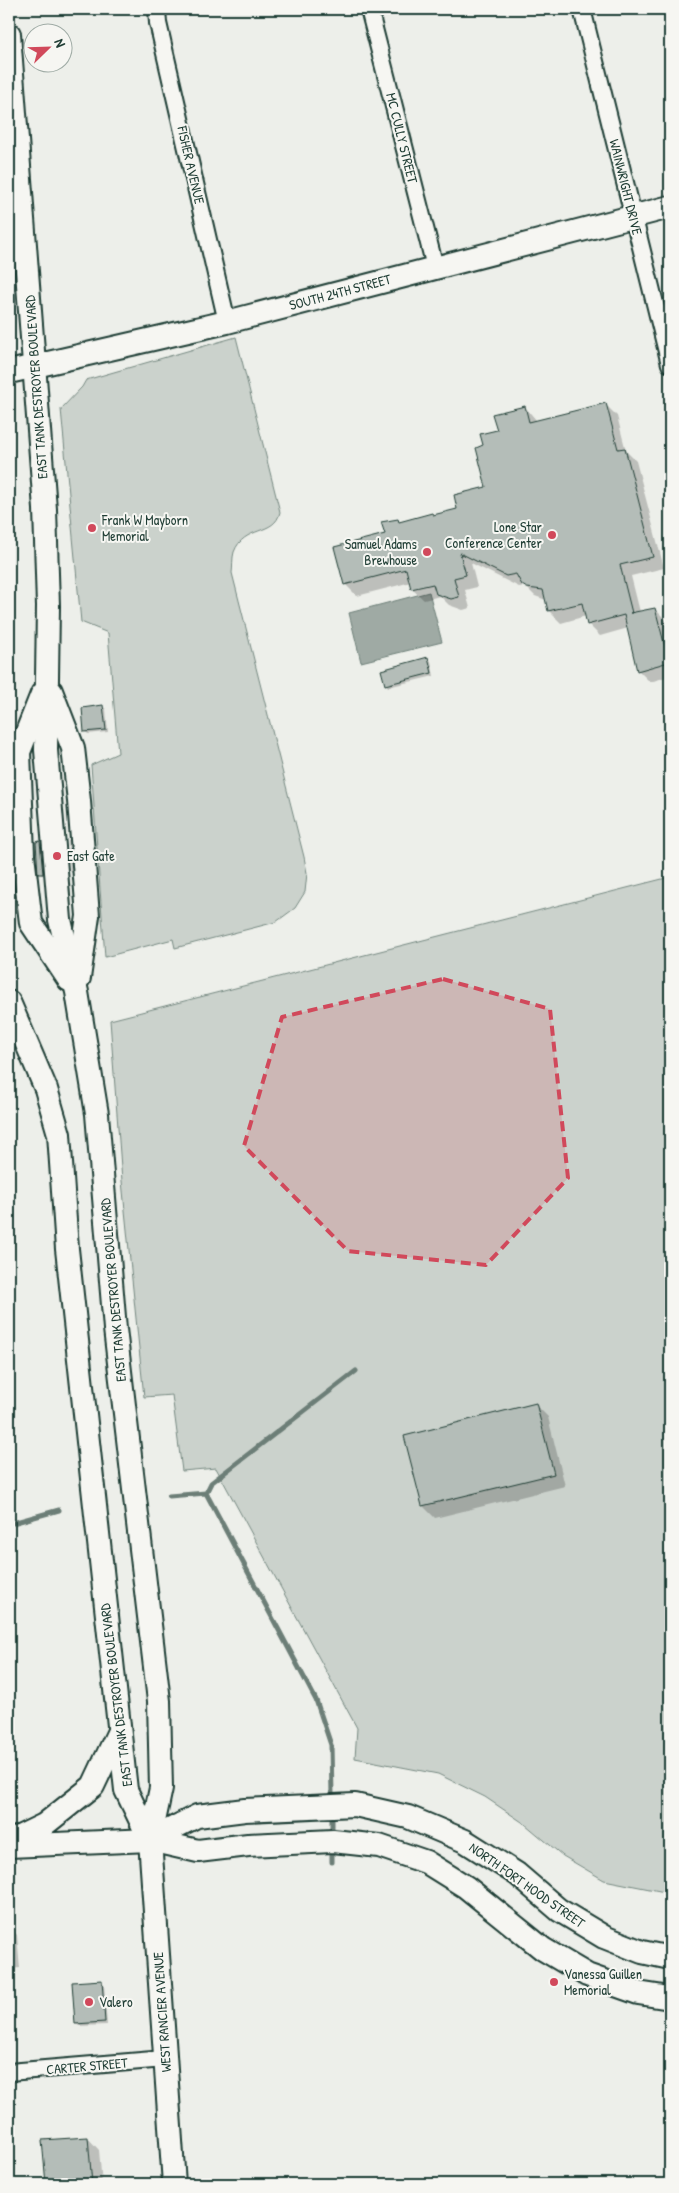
<svg xmlns="http://www.w3.org/2000/svg" width="679" height="2193" font-family="'Patrick Hand',sans-serif">
	<style>
		.green { fill: #cbd2cc; stroke: #758880 }
		.water { fill: #9faaa4; stroke: #6c7e77 }
		.shadow { fill: #0003 }
		.lines { fill: none; stroke-linecap: round; stroke-linejoin: round }
		.stream { stroke: #6c7e77; stroke-width: 5 }
		.building { fill: #b4bdb8; stroke: #1f3d34 }
		.street-casing { stroke: #1f3d34; stroke-width: 20 }
		.secondary-casing { stroke: #1f3d34; stroke-width: 26 }
		.street { stroke: #f6f6f2; stroke-width: 16 }
		.secondary { stroke: #f6f6f2; stroke-width: 22 }
		.marked { fill: #d1495b; fill-opacity: 0.2; stroke: #d1495b; stroke-width: 4; stroke-dasharray: 10 6; stroke-linejoin: round }
		.poi-dot { fill: #d1495b; stroke: #f6f6f2; stroke-width: 2 }
		.labels { text-anchor: middle; stroke-width: 4; stroke-linejoin: round; paint-order: stroke }
		.street-label { font-size: 14px; fill: #1f3d34; stroke: #f6f6f2 }
		.poi-label { font-size: 14px; fill: #1f3d34; stroke: #f6f6f2; text-anchor: start }
	</style>
	<rect width="100%" height="100%" fill="#edefea"/>
	<filter id="ink" filterUnits="userSpaceOnUse"><feTurbulence type="fractalNoise" baseFrequency=".02" numOctaves="2"/><feDisplacementMap in="SourceGraphic" scale="10" xChannelSelector="R" yChannelSelector="G"/><feConvolveMatrix kernelMatrix="1 2 1 2 8 2 1 2 1" color-interpolation-filters="sRGB"/></filter>
	<g filter="url(#ink)">
		<g class="green">
			<path d="M236,337L280,512C275,536 244,525 234,552C232,558 233,567 232,573L304,857L307,873L305,892L295,908L276,922L175,948L173,939L105,957L91,765L118,753L108,633L81,622L61,409L82,387L86,380Z"/>
			<path d="M670,877V1893L604,1880L563,1856L525,1824L485,1797L438,1774L355,1758L357,1728L216,1468L182,1471L172,1395L144,1397L122,1181L110,1020Z"/>
		</g>
		<path class="water" d="M429,592L442,642L361,662L349,613Z"/>
		<g class="shadow">
			<path d="M605,404L617,416L626,451L636,461L664,568L631,576L640,612L655,609L667,621L670,635V676L650,682L638,670L628,628L600,636L588,624L586,616L561,623L549,611L546,600L535,596L525,586L519,587L471,563L477,587L465,590L470,608L463,610L449,605L440,596L424,600L412,589L411,582L357,596L345,584L398,520L400,523L459,510L488,488L484,446L525,407L537,421Z"/>
			<path d="M428,659L431,661L434,676L388,687L386,684Z"/>
			<path d="M103,707L106,709L108,732L88,734L85,731Z"/>
			<path d="M68,840L71,843L73,874L70,871Z"/>
			<path d="M40,843L43,845L45,876L40,874Z"/>
			<path d="M9,847L15,853L17,880H9Z"/>
			<path d="M536,1405L548,1417L565,1486L435,1518L423,1506Z"/>
			<path d="M9,1927L17,1935L20,1968L9,1969Z"/>
			<path d="M102,1982L104,1984L107,2025L79,2026L76,2024Z"/>
			<path d="M88,2138L99,2150L102,2184H47L44,2141Z"/>
		</g>
		<g class="lines">
			<g class="stream">
				<path d="M206,1493L211,1483L356,1371"/>
				<path d="M169,1496L206,1493L316,1700L331,1745L332,1795"/>
				<path d="M9,1524L59,1510"/>
				<path d="M332,1816V1831"/>
				<path d="M332,1862V1852"/>
			</g>
		</g>
		<g class="building">
			<path d="M606,403L618,449L625,448L653,557L620,565L632,613H630L655,608L669,662L637,671L624,615L587,625L582,603L548,611L543,590L527,588L522,585L516,574L506,576L460,553L466,575L454,578L459,597L451,599L436,594L433,584L411,589L406,569L344,585L334,547L385,534L381,522L398,519L399,522L432,513L433,515L457,509L454,495L486,487L476,448L483,445L480,434L497,430L492,414L525,406L529,422Z"/>
			<path d="M428,657L432,673L385,685L381,670Z"/>
			<path d="M103,705L106,730L84,732L82,708Z"/>
			<path d="M40,841L43,874H38L36,842Z"/>
			<path d="M536,1403L554,1474L422,1506L404,1436Z"/>
			<path d="M102,1980L105,2022L75,2024L72,1982Z"/>
			<path d="M88,2137L92,2184H46L42,2140Z"/>
		</g>
		<g class="lines">
			<g class="street-casing">
				<g id="street">
					<path d="M157,9L158,23L227,322"/>
					<path d="M369,9L435,267"/>
					<path d="M582,9L670,364"/>
					<path d="M9,2072L165,2059"/>
				</g>
			</g>
			<g class="secondary-casing">
				<g id="secondary">
					<path d="M9,34L45,509L48,606L46,750L60,920L77,992L97,1114L115,1329L159,1701L161,1788L150,1840L174,2184"/>
					<path d="M9,372L227,322L670,207"/>
					<path d="M51,691L73,748L79,801L88,916L79,978"/>
					<path d="M42,694L19,752L23,855L31,923L69,980"/>
					<path d="M9,1002L46,1089L59,1134L67,1249L126,1790L150,1840"/>
					<path d="M150,1840L197,1816L245,1810L355,1805L408,1817L465,1841L517,1874L559,1910L604,1937L642,1952L670,1958"/>
					<path d="M9,1842L44,1825L93,1786L119,1731"/>
					<path d="M9,1846L150,1840L198,1851L248,1845L333,1841L379,1846L426,1862L466,1887L543,1949L587,1975L638,1993L670,1998"/>
				</g>
			</g>
			<use href="#street" class="street"/>
			<use href="#secondary" class="secondary"/>
		</g>
	</g>
	<path class="marked" d="M443,979L550,1009L568,1178L486,1265L348,1251L244,1146L282,1017Z"/>
	<g class="poi-dot">
		<circle cx="92" cy="528" r="5"/>
		<circle cx="552" cy="535" r="5"/>
		<circle cx="427" cy="552" r="5"/>
		<circle cx="57" cy="856" r="5"/>
		<circle cx="554" cy="1982" r="5"/>
		<circle cx="89" cy="2002" r="5"/>
	</g>
	<g class="labels">
		<g class="street-label">
			<text transform="translate(402 138) rotate(76)" y="5">MC CULLY STREET</text>
			<text transform="translate(191 165) rotate(77)" y="5">FISHER AVENUE</text>
			<text transform="translate(626 187) rotate(76)" y="5">WAINWRIGHT DRIVE</text>
			<text transform="translate(340 292) rotate(-15)" y="5">SOUTH 24TH STREET</text>
			<text transform="translate(36 387) rotate(-94)" y="5">EAST TANK DESTROYER BOULEVARD</text>
			<text transform="translate(113 1290) rotate(-95)" y="5">EAST TANK DESTROYER BOULEVARD</text>
			<text transform="translate(116 1695) rotate(-97)" y="5">EAST TANK DESTROYER BOULEVARD</text>
			<text transform="translate(527 1885) rotate(35)" y="5">NORTH FORT HOOD STREET</text>
			<text transform="translate(162 2012) rotate(-94)" y="5">WEST RANCIER AVENUE</text>
			<text transform="translate(87 2066) rotate(-5)" y="5">CARTER STREET</text>
		</g>
		<g class="poi-label">
			<text x="102" y="525">Frank W Mayborn<tspan x="102" dy="16">Memorial</tspan></text>
			<text x="542" y="532" text-anchor="end">Lone Star<tspan x="542" dy="16">Conference Center</tspan></text>
			<text x="417" y="549" text-anchor="end">Samuel Adams<tspan x="417" dy="16">Brewhouse</tspan></text>
			<text x="67" y="861">East Gate</text>
			<text x="564" y="1979">Vanessa Guillen<tspan x="564" dy="16">Memorial</tspan></text>
			<text x="99" y="2007">Valero</text>
		</g>
	</g>
	<rect width="679" height="2193" fill="none" stroke="#f6f6f2" stroke-width="30"/>
	<rect x="15" y="15" width="649" height="2163" fill="none" stroke="#1f3d34" stroke-width="2" filter="url(#ink)"/>
	<g transform="translate(48 48) rotate(67)"><circle r="24" fill="#f6f6f2" stroke="#a0aca6"/>
	<path d="M0-4L9 19L0 12L-9 19Z" fill="#d1495b"/>
	<text y="-8" font-size="14" font-weight="bold" text-anchor="middle" fill="#1f3d34">N</text>
	</g>
</svg>
